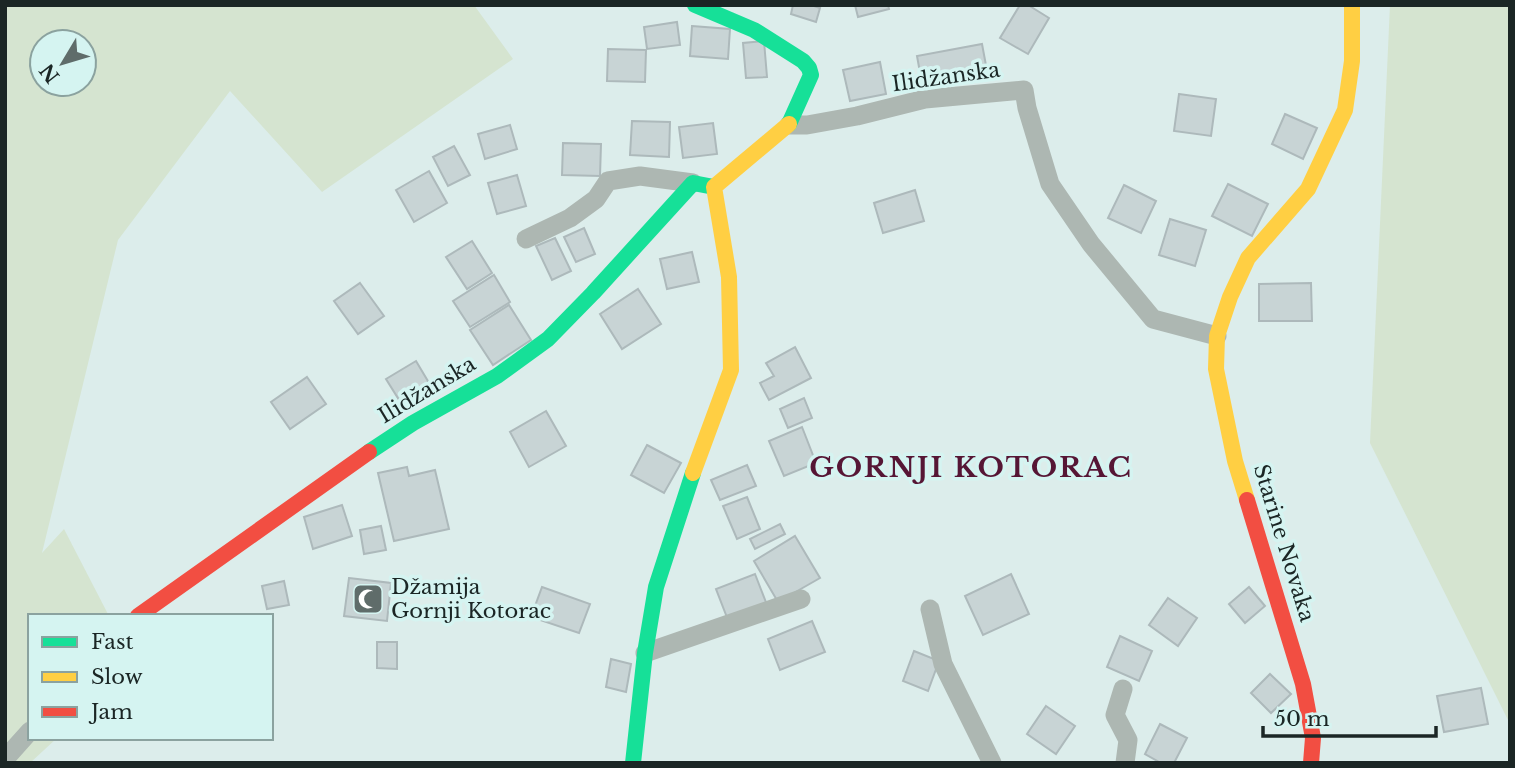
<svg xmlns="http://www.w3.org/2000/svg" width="1515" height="768" font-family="'Libre Baskerville',serif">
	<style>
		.green { fill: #d5e4d0; fill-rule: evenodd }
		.building { fill: #c8d4d5; stroke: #adb9bb; stroke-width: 2 }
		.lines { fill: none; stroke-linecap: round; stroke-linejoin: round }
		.street { stroke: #adb7b2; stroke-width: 19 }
		.fast { stroke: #16e098; stroke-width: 16 }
		.slow { stroke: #ffcf43; stroke-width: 16 }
		.jam { stroke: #f24e42; stroke-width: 16 }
		.labels { text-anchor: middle; stroke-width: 7; stroke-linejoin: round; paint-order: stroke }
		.street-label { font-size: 21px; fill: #1b2625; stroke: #d5f4f1 }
		.poi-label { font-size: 21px; fill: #1b2625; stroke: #d5f4f1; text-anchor: start }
		.district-label { font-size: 28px; font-weight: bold; letter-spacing: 2px; fill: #561635; stroke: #d5f4f1 }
	</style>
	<rect width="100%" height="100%" fill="#dcedeb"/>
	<g class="green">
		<path d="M5,5H474L513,59L322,192L230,91L118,240L42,553L64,529L109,616H30V738H57L30,763H5ZM42,42H84V84H42Z"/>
		<path d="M1390,5H1510V724L1370,443Z"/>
	</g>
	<g class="building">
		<path d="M793,5H811L820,8L816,22L791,14Z"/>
		<path d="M855,5H888L889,9L858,17Z"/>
		<path d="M1020,5H1028L1049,18L1028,54L1000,38Z"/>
		<path d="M677,22L680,45L647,49L644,27Z"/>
		<path d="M692,26L730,29L728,59L690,56Z"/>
		<path d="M764,41L767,77L746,78L743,43Z"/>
		<path d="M982,44L988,76L923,89L917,56Z"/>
		<path d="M608,49L646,50L645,82L607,81Z"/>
		<path d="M880,62L886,94L850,101L843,70Z"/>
		<path d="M1179,94L1216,99L1211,136L1174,131Z"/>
		<path d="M1285,114L1317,128L1303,159L1272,144Z"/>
		<path d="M632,121L670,122L669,157L630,155Z"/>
		<path d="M713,123L717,154L683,158L679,127Z"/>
		<path d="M510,125L517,149L485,159L478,134Z"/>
		<path d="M563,143L601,144L600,176L562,175Z"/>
		<path d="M454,146L470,175L448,186L433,157Z"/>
		<path d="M429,171L447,203L414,222L396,190Z"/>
		<path d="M517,175L526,206L497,214L488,183Z"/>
		<path d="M1228,184L1268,204L1252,236L1212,216Z"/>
		<path d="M1124,185L1156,201L1141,233L1108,218Z"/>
		<path d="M915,190L924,221L883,233L874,203Z"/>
		<path d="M1170,219L1206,230L1195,266L1159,255Z"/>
		<path d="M584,228L595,254L576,262L564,237Z"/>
		<path d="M555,238L571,271L552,280L536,246Z"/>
		<path d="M472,241L492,273L467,289L446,257Z"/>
		<path d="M692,252L699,282L667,289L660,259Z"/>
		<path d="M494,275L510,302L470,327L453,301Z"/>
		<path d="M360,283L384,316L358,334L334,301Z"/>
		<path d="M1311,283L1312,321H1259V284Z"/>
		<path d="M638,289L661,324L622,349L600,314Z"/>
		<path d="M509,305L531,340L493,365L470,330Z"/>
		<path d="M795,347L811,378L769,400L760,383L774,376L766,363Z"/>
		<path d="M416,361L435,393L406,411L386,379Z"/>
		<path d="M307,377L326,404L290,429L271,402Z"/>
		<path d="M804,398L812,418L788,428L780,409Z"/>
		<path d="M546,411L566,446L529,467L510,432Z"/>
		<path d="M802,427L816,463L784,476L769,441Z"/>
		<path d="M647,445L681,463L664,493L631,475Z"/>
		<path d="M747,465L756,486L720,500L711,480Z"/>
		<path d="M407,467L409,476L435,470L449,529L394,541L378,473Z"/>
		<path d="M747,497L760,529L737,539L723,506Z"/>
		<path d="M342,505L352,536L313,549L304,517Z"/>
		<path d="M780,524L785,534L755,549L750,539Z"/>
		<path d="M381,526L386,550L364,554L360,530Z"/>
		<path d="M795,536L820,578L778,602L754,561Z"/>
		<path d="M755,574L767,605L728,620L716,589Z"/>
		<path d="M1011,574L1029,614L983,635L965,596Z"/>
		<path d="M349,578L391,583L387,621L344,616Z"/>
		<path d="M284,581L289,605L267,609L262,586Z"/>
		<path d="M542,587L590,604L579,633L531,617Z"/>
		<path d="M1249,587L1265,606L1245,623L1229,604Z"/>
		<path d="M1168,598L1197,618L1178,646L1149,625Z"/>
		<path d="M812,621L825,652L780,670L768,639Z"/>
		<path d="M1120,636L1152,651L1139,681L1107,667Z"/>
		<path d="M377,642H397V669L377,668Z"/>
		<path d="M914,651L939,661L928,691L903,681Z"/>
		<path d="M611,659L631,664L626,692L606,687Z"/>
		<path d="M1270,674L1291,694L1271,713L1251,693Z"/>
		<path d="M1481,688L1488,724L1444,732L1437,696Z"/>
		<path d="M1046,706L1075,726L1056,754L1027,734Z"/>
		<path d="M1160,724L1187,738L1174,763H1161L1145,754Z"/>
	</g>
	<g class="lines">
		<g class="street">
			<path d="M789,125H807L857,116L925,99L1024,90L1027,108L1050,184L1091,244L1153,319L1217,336"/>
			<path d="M526,239L570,218L596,199L608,181L640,176L693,183"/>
			<path d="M930,609L943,664L992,763"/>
			<path d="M645,653L801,599"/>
			<path d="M1123,689L1115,715L1128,740L1125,763"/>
			<path d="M5,759L30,731"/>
		</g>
		<g class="fast">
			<path d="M695,5L754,30L803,61L809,68L811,75L789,124"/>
			<path d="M369,452L413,423L497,376L548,339L593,293L693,183L714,187"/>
			<path d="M633,763L645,653L656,587L693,473"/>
		</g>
		<g class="slow">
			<path d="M693,473L731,370L729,277L714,187L789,124"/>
			<path d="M1247,500L1235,461L1216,369L1217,336L1230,297L1248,258L1308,189L1345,110L1352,61V5"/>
		</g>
		<g class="jam">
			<path d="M1247,500L1303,684L1313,738L1311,763"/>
			<path d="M138,616L369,452"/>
		</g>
	</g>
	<defs>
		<g id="mosque-square" transform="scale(1.575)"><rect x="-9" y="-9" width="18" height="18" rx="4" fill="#5f6c6a" stroke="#d5f4f1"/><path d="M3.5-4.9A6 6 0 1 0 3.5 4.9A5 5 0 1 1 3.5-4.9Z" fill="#fff"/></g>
	</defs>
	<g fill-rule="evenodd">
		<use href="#mosque-square" x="368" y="599"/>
	</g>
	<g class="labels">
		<g class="street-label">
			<text transform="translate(946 77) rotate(-8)" y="7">Ilidžanska</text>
			<text transform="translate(427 390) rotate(-31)" y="7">Ilidžanska</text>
			<text transform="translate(1284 543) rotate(73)" y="7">Starine Novaka</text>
		</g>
		<g class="poi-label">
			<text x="391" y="594">Džamija<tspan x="391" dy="24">Gornji Kotorac</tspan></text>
		</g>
		<g class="district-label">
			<text x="971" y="477">GORNJI KOTORAC</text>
		</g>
	</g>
	<rect width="1515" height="768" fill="none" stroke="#1b2625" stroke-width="14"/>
	<rect x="28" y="614" width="245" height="126" fill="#d5f4f1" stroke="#8ba29f" stroke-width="2"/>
	<rect x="42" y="637" width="35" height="10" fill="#16e098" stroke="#8ba29f" stroke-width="2"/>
	<text x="91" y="649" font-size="21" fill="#1b2625">Fast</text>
	<rect x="42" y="672" width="35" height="10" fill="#ffcf43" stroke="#8ba29f" stroke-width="2"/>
	<text x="91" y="684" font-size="21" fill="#1b2625">Slow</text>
	<rect x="42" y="707" width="35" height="10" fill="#f24e42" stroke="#8ba29f" stroke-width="2"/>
	<text x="91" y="719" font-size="21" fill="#1b2625">Jam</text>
	<g transform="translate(63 63) rotate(232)"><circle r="33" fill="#d5f4f1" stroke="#8ba29f" stroke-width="2"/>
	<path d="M0-5L12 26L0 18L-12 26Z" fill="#5f6c6a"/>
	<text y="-10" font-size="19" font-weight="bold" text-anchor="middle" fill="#1b2625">N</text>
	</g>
	<path d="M1263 726v10h173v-10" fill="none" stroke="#1b2625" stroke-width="3.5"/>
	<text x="1274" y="726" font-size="21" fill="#1b2625" stroke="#d5f4f1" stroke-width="5" paint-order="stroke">50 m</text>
</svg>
